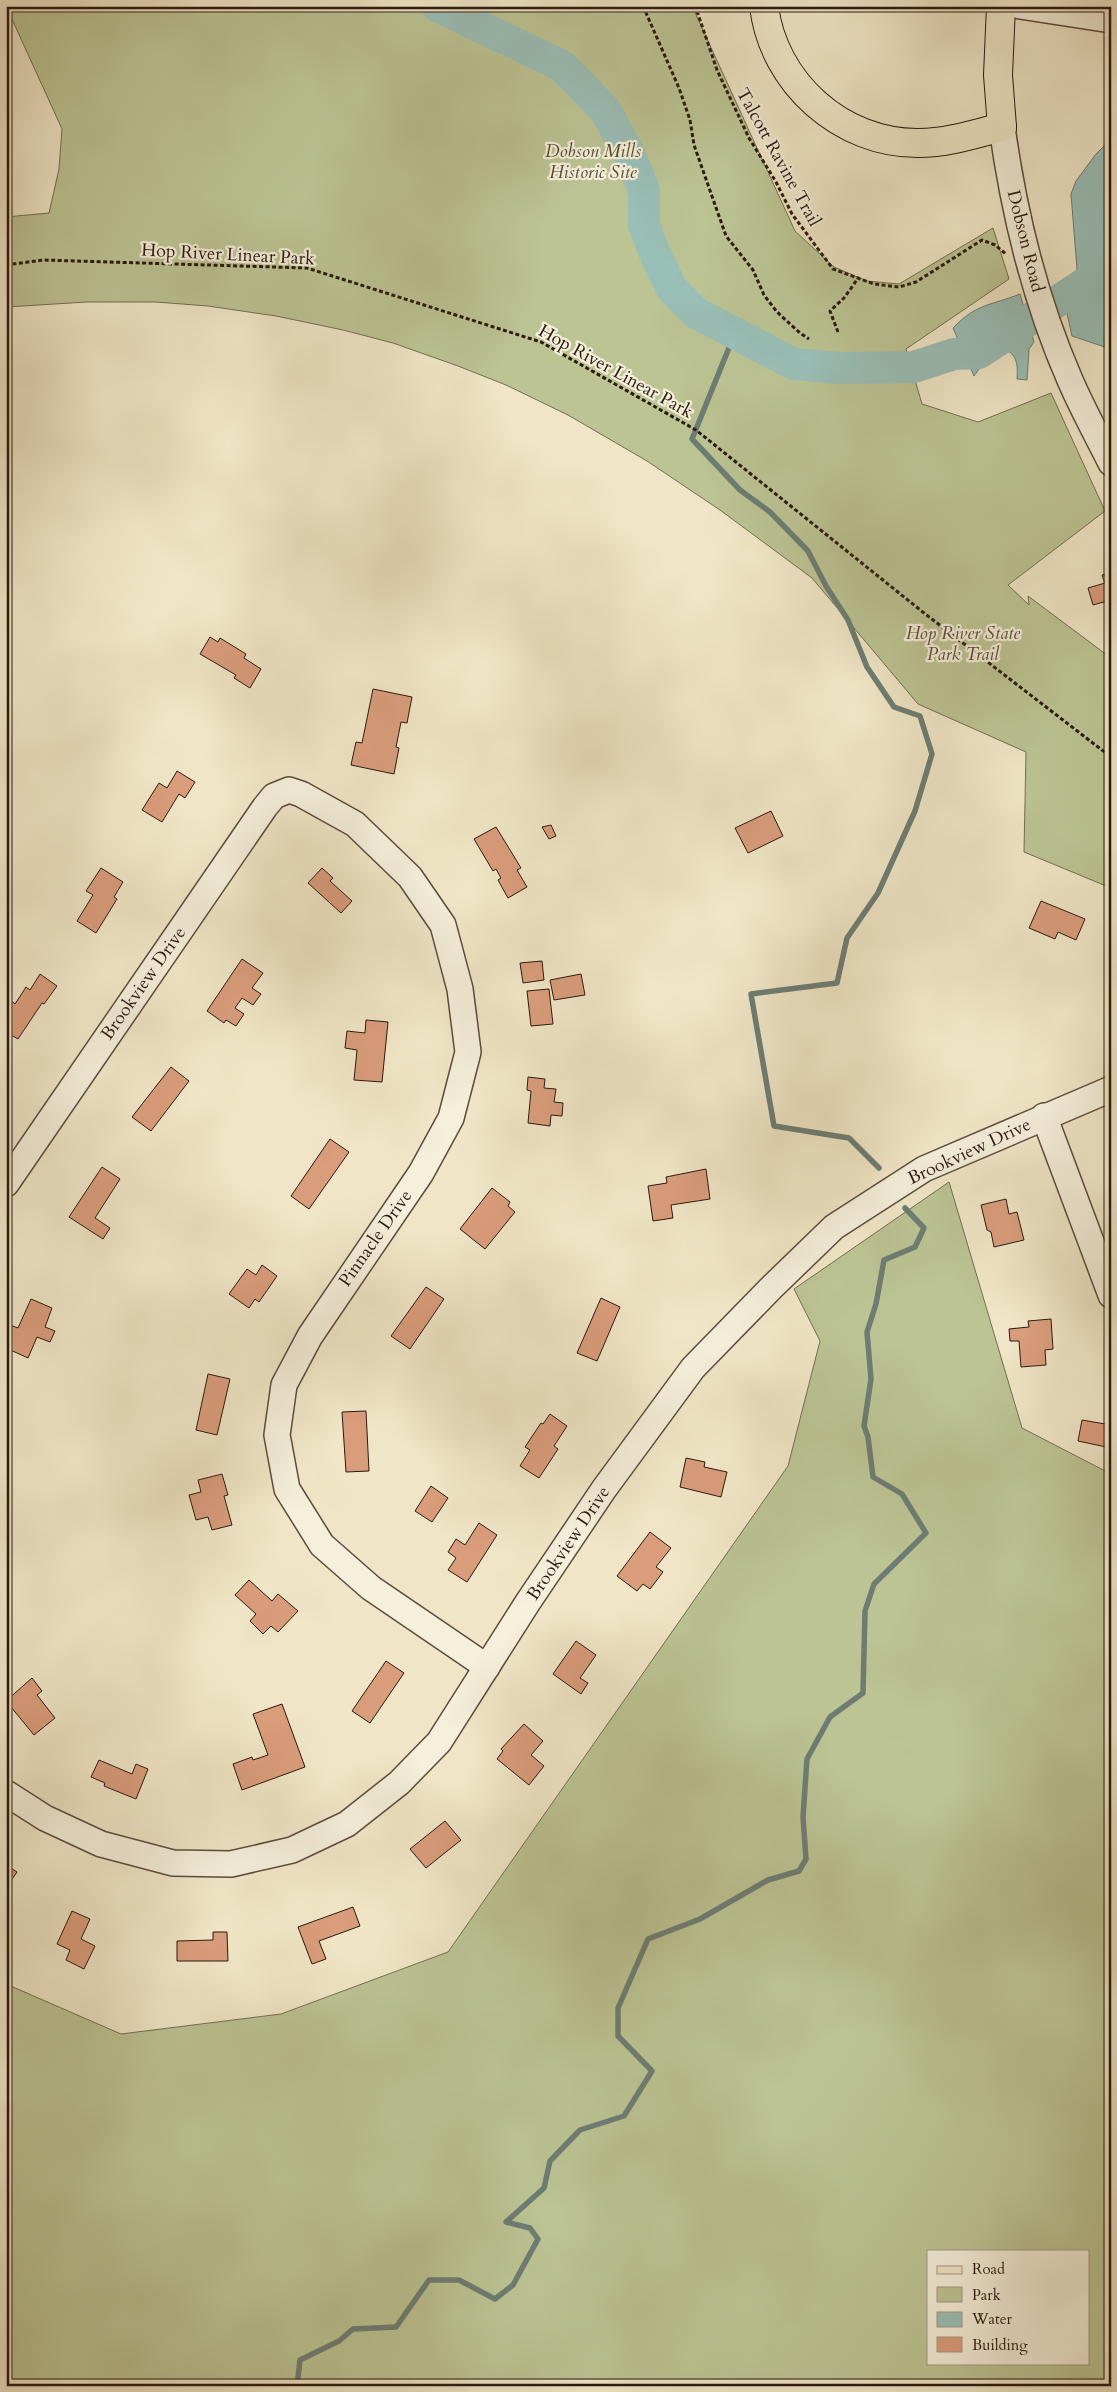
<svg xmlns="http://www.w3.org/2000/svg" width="1117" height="2392" font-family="Cardo,serif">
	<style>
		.green { fill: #bcc494; stroke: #736e52; fill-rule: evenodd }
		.water { fill: #9abfb7; stroke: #6d7d74 }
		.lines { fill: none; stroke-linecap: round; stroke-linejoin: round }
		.stream { stroke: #6d7d74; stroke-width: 5.5 }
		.river { stroke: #9abfb7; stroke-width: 32 }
		.building { fill: #da9d7c; stroke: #2a1910 }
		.minor-casing { stroke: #5c4c3e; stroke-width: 28 }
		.major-casing { stroke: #2a1910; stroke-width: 30 }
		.highway-casing { stroke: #2a1910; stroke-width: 30 }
		.path { stroke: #2a1910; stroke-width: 3; stroke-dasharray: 4 2.5; stroke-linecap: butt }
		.minor { stroke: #f5efdb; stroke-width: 25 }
		.major { stroke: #f0e6c7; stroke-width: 28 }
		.highway { stroke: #f0e6c7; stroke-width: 28 }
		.labels { text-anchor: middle; stroke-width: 4.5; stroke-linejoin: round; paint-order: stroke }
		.park-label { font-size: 18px; font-style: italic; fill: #564c38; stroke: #f5efdb }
		.street-label { font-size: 18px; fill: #2a1910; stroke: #f5efdb }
	</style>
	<rect width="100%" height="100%" fill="#f0e6c7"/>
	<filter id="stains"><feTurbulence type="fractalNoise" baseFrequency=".004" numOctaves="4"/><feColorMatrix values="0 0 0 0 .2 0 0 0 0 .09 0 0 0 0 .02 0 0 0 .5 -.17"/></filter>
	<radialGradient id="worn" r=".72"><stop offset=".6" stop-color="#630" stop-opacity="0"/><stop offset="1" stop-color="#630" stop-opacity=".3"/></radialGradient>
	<g class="green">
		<path d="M6,6H692L795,231L834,267L867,281L899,284L993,228L1009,279L906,349L922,404L978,422L1051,393L1105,511L1008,585L1029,605L1028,596L1111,658V888L1024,852L1026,752L918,704L812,578L720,510L647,461L568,415L506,385L458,366L393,343L343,330L276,316L208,306L156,302H87L6,307V217L49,213L59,169L62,129Z"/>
		<path d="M949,1182L1022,1428L1111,1474V2386H6V1984L121,2034L281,2014L448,1952L788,1466L820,1341L794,1289ZM928,2251H1088V2363H928Z"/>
	</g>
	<g class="water">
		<path d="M1111,139V349L1072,336L1062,291L1077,269L1071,194L1076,181L1096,154Z"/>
		<path d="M1020,294L1034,342L1029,349L1027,380L1017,379C1018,363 1017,353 1000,347L985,361L974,376L953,328C977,303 990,306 1020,294Z"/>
	</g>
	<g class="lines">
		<g class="stream">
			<path d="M735,333L692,439L740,490L770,512L808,551L826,586L848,620L867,667L894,707L920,716L932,754L915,811L878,893L847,938L837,983L751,994L774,1126L849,1138L879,1168"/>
			<path d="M297,2386L300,2360L339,2341L353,2329L396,2327L429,2280H459L495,2299L513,2285L538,2239L530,2228L506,2222L544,2188L550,2161L580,2130L624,2116L652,2071L618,2036V2008L648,1939L700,1919L768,1880L799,1871L806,1859L803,1817L807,1759L830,1717L863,1693L865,1611L874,1584L926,1533L902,1494L873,1477L868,1437L864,1426L871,1379L867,1332L876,1304L884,1260L915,1247L924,1228L905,1208"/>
		</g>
		<path class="river" d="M437,6L562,66L605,110L630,156L644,190V225L655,254L672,289L696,313L794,364L840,368L914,367L954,354L979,353L1111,266"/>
	</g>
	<g class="building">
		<path d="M1111,573V600L1093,605L1088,588L1105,583L1102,575Z"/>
		<path d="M210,637L218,642L220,638L246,654L244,658L261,669L250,688L234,678L236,675L200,654Z"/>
		<path d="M373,689L412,697L407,723L401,722L396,747L399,748L394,774L351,765L356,742L362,743Z"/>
		<path d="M177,771L195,782L185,798L179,794L162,822L142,810L159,783L167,788Z"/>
		<path d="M771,811L783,836L748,853L735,828Z"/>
		<path d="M551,825L556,836L549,839L542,827Z"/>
		<path d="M496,827L521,868L517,870L527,887L508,898L498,880L501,878L496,869L493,871L474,839Z"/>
		<path d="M101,868L123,882L114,897L117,899L96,933L77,921L93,895L86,891Z"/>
		<path d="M322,868L333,878L330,881L352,901L341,913L308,883Z"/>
		<path d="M1041,901L1085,919L1076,940L1058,932L1055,939L1029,928Z"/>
		<path d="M242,959L263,973L252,988L261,994L253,1005L242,998L235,1008L244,1014L236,1026L226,1020L224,1023L207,1011Z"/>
		<path d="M542,961L544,980L523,983L520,963Z"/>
		<path d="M40,974L57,986L44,1004L42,1003L18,1039L6,1032V1003L9,999L15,1004L26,987L30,990Z"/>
		<path d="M581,974L585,995L554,1000L550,980Z"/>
		<path d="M549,989L553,1024L531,1026L527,991Z"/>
		<path d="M366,1020L388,1022L382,1082L354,1080L357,1050L345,1048L347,1031L365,1033Z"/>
		<path d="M171,1067L189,1081L151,1131L132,1117Z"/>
		<path d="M528,1077L545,1079L544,1088L556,1089L554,1102L563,1103L562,1116L551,1115L550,1126L528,1123L531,1091L527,1090Z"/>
		<path d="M330,1139L349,1152L309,1209L291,1196Z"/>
		<path d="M102,1167L120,1179L95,1218L110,1228L103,1239L69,1217Z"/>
		<path d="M706,1169L710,1199L671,1205L673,1218L653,1221L648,1186L667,1183L666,1177Z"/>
		<path d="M492,1188L510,1202L508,1206L515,1212L485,1249L460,1229Z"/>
		<path d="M1006,1199L1009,1214L1017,1212L1024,1240L994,1247L991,1232L987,1230L981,1205Z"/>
		<path d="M262,1265L277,1276L259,1302L255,1299L249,1308L229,1294L247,1269L256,1275Z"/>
		<path d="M426,1287L444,1299L410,1349L391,1336Z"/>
		<path d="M601,1298L620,1307L597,1361L577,1353Z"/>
		<path d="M31,1299L52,1308L45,1327L55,1331L50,1342L37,1337L28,1358L6,1348V1329L8,1324L18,1328Z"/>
		<path d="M1051,1319L1053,1349L1045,1350L1046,1365L1021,1367L1019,1341H1010L1009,1329L1029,1327L1028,1321Z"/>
		<path d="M208,1374L230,1379L217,1435L196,1430Z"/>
		<path d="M366,1411L369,1471L346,1472L342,1412Z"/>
		<path d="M550,1414L567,1426L554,1446L558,1449L539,1478L520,1466L530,1450L525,1447L541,1423L543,1424Z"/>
		<path d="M1082,1420L1111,1425V1448L1078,1441Z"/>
		<path d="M686,1458L705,1462L704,1467L727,1472L721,1497L680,1487Z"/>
		<path d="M222,1474L228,1495L224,1496L232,1525L212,1530L208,1517L196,1520L189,1495L201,1492L198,1480Z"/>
		<path d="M431,1486L448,1498L432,1522L415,1511Z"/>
		<path d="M479,1523L497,1535L467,1582L448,1570L456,1558L448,1552L456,1539L465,1545Z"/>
		<path d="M650,1532L671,1548L656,1567L663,1572L650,1589L643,1584L637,1591L617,1576Z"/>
		<path d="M249,1580L272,1601L278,1594L298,1611L278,1632L271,1626L263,1634L250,1621L256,1614L235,1595Z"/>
		<path d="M576,1641L596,1655L580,1678L588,1683L581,1694L553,1674Z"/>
		<path d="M386,1661L404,1673L370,1723L352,1711Z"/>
		<path d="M32,1678L42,1691L37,1695L55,1718L34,1735L6,1701Z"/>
		<path d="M282,1704L305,1767L242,1790L233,1764L252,1757L253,1760L268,1755L253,1714Z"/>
		<path d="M524,1724L543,1741L531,1755L544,1766L529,1785L497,1759L503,1751L501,1749Z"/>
		<path d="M99,1760L132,1774L136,1764L148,1769L136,1799L104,1786L105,1783L91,1777Z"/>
		<path d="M445,1821L461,1840L426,1868L410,1849Z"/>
		<path d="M6,1865L17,1872L6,1888Z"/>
		<path d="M353,1907L360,1926L319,1941L326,1959L312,1964L298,1927Z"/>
		<path d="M72,1911L90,1919L81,1939L95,1946L84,1969L66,1960L70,1950L57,1944Z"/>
		<path d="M213,1932H227L228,1961H177V1941L213,1940Z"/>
	</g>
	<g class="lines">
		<g class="minor-casing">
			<g id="minor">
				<path d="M1020,6L1111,20"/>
				<path d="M1002,127C1014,214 1035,300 1070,380C1082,408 1097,435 1111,463"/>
				<path d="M1044,1116L1111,1295"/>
				<path d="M6,1184L265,807L274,796L289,790L301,794L355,824L410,877L443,925L460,989L468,1052L451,1118L421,1173L310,1336L284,1385L277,1435L287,1489L322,1545L371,1588L487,1667"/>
				<path d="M6,1793L45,1818L101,1844L173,1863L231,1864L292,1850L347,1824L399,1783L439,1742L528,1602L604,1489L693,1368L771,1288L834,1227L924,1169L1111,1089"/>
			</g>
		</g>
		<g class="major-casing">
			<path id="major" d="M1001,6L998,75L1002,127"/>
		</g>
		<g class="highway-casing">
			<path id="highway" d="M764,6C773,83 842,144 919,143C946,143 975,134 1002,127"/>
		</g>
		<g class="path">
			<path d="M643,6L679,88L690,120L694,145L726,236L753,270L764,295L777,312L800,333L809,339"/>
			<path d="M693,6L698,14L717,70L749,138L776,182L792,214L833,269L874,284L899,287L916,282L982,240L995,245L1006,254"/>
			<path d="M6,265L43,260L307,268L541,342L696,430L924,613L1111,757"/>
			<path d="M838,332L830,311L844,298L859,277"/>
		</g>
		<use href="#minor" class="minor"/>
		<use href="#major" class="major"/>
		<use href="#highway" class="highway"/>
	</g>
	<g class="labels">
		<g class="park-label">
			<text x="593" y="157">Dobson Mills<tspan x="593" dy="21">Historic Site</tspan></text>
			<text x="963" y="639">Hop River State<tspan x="963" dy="21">Park Trail</tspan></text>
		</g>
		<g class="street-label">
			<text transform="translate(779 157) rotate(61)" y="6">Talcott Ravine Trail</text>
			<text transform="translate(1026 241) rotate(76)" y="6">Dobson Road</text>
			<text transform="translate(228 254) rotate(3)" y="6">Hop River Linear Park</text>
			<text transform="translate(616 371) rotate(29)" y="6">Hop River Linear Park</text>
			<text transform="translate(143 983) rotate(-55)" y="6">Brookview Drive</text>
			<text transform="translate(969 1151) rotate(-25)" y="6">Brookview Drive</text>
			<text transform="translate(375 1238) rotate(-55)" y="6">Pinnacle Drive</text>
			<text transform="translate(568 1543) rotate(-56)" y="6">Brookview Drive</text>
		</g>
	</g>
	<rect width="1117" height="2392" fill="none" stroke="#f0e6c7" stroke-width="25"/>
	<rect x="8" y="8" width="1102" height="2377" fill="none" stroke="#2a1910" stroke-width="2.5"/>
	<rect x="12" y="12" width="1092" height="2367" fill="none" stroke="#2a1910"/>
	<rect x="927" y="2250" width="162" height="115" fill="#f5efdb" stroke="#a4998a"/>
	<rect x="937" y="2266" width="25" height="8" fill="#f0e6c7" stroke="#a4998a"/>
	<text x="972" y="2274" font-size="15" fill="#2a1910">Road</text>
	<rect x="937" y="2287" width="25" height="15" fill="#bcc494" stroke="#a4998a"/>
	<text x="972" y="2300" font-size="15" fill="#2a1910">Park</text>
	<rect x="937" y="2312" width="25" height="15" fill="#9abfb7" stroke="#a4998a"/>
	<text x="972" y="2324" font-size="15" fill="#2a1910">Water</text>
	<rect x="937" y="2337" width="25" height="15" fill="#da9d7c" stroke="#a4998a"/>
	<text x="972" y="2350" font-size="15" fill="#2a1910">Building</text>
	<rect width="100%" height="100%" filter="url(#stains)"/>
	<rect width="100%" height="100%" fill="url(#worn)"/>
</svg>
